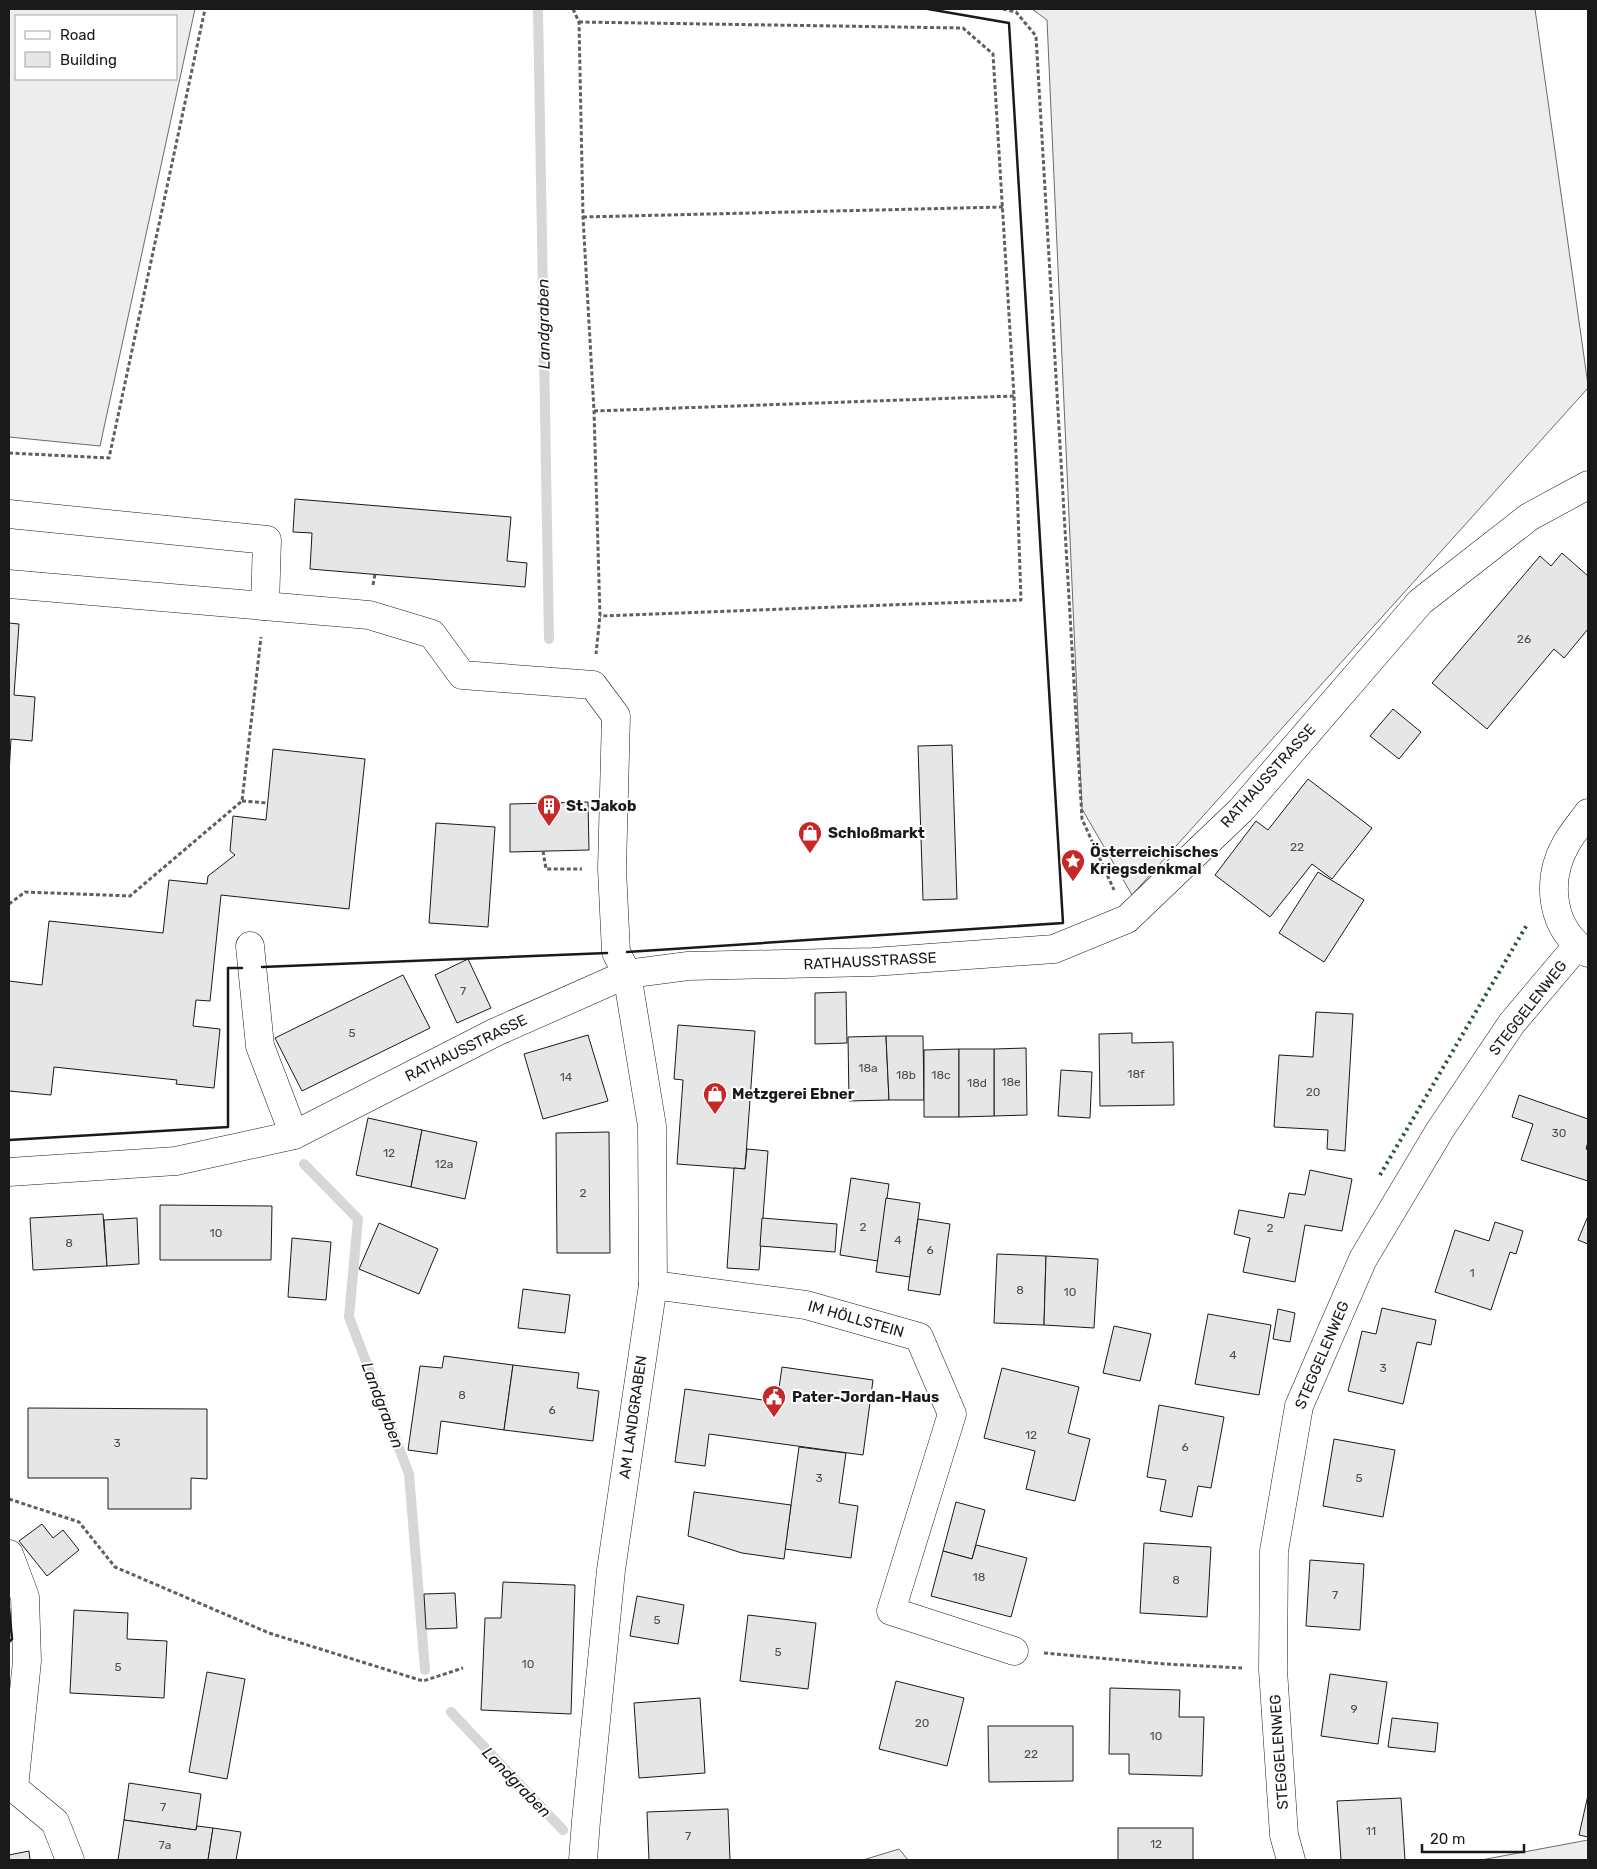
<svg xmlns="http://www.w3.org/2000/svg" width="1597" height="1869" font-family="Rubik,sans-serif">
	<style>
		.built { fill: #ededed; stroke: #6a6a6a; fill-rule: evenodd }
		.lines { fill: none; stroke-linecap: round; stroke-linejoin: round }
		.stream { stroke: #d7d7d7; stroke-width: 10 }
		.building { fill: #e6e6e6; stroke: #1a1a1a }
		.minor-casing { stroke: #1a1a1a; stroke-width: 29 }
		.major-casing { stroke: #1a1a1a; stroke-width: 29 }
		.path { stroke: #5f5f5f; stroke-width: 3; stroke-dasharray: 4 2.5; stroke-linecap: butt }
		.minor { stroke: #fff; stroke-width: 28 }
		.major { stroke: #fff; stroke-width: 28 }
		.hedge { stroke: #2b5a34; stroke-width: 4; stroke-dasharray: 2.5 4; stroke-linecap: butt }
		.wall { stroke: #1a1a1a; stroke-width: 2.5 }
		.labels { text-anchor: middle; stroke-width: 4; stroke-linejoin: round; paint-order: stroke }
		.number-label { font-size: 12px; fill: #4d4d4d }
		.street-label { font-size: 15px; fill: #1a1a1a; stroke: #fff }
		.poi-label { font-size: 15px; font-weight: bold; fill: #1a1a1a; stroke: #fff; text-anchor: start }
		.water-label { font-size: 16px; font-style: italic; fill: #1a1a1a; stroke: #fff }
	</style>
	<rect width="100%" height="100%" fill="#fff"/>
	<g class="built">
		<path d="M9,9H195L100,446L9,437ZM16,16H176V79H16Z"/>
		<path d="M1032,9H1535L1588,385V388L1132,895L1082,809L1047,20Z"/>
		<path d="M1588,1840V1860H1481Z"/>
		<path d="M899,1849L908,1860H863Z"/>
	</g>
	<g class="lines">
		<g class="stream">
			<path d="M538,9L549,639"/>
			<path d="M304,1164L358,1219L349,1317L409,1474L425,1670"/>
			<path d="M451,1712L563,1830"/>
		</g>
	</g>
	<g class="building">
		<path d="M295,499L511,517L507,561L527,563L525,587L310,569L312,533L293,532Z"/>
		<path d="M1562,553L1588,576V629L1564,658L1554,649L1487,729L1432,683L1540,556L1551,566Z"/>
		<path d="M9,623L19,624L14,695L35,697L32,741L11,739L9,774Z"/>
		<path d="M1393,709L1421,732L1399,759L1370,736Z"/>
		<path d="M952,745L957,899L923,900L918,746Z"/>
		<path d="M273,749L365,759L349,909L221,895L210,1001L196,1000L193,1026L220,1029L214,1088L176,1084L177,1080L54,1067L51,1095L9,1091V981L42,985L49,921L163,933L169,880L207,884L208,876L235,855L230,851L233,816L266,820Z"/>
		<path d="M1308,779L1372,828L1332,879L1312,864L1270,917L1215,875L1256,821L1268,830Z"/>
		<path d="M588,802L589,850L510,852V804Z"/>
		<path d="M436,823L495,827L488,927L429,923Z"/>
		<path d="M1318,872L1364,900L1324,962L1279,933Z"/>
		<path d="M468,959L491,1008L457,1023L435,975Z"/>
		<path d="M403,975L430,1028L302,1091L275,1038Z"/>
		<path d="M846,992L847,1043L815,1044V993Z"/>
		<path d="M1316,1012L1353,1014L1345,1151L1327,1149L1328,1130L1274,1127L1279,1055L1313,1057Z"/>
		<path d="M678,1025L755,1031L745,1169L677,1164L683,1080L674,1079Z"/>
		<path d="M1132,1033V1043L1173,1042L1174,1105L1100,1106L1099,1034Z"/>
		<path d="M588,1035L608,1101L543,1119L524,1054Z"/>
		<path d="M886,1036L889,1100L849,1101L848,1037Z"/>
		<path d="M886,1036H923L924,1100H889Z"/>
		<path d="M1026,1048L1027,1115L994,1116V1049Z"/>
		<path d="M959,1049V1117H924V1050Z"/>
		<path d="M959,1049H994V1116L959,1117Z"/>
		<path d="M1061,1070L1092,1072L1090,1118L1058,1116Z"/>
		<path d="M1519,1095L1588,1119V1142L1586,1149L1588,1150V1181L1521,1160L1533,1124L1512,1117Z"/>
		<path d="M368,1118L422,1130L411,1187L356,1175Z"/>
		<path d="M422,1130L477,1142L465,1199L411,1187Z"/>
		<path d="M609,1132L610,1253H557L556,1133Z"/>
		<path d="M747,1149L768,1151L759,1270L727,1268L734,1168L745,1169Z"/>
		<path d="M1310,1170L1352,1179L1342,1231L1305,1225L1295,1282L1243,1272L1250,1238L1234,1234L1239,1210L1284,1218L1289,1193L1305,1195Z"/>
		<path d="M851,1178L889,1184L878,1261L840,1255Z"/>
		<path d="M886,1198L920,1203L910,1277L876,1272Z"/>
		<path d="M160,1205L272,1206L271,1260H160Z"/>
		<path d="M103,1214L107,1266L33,1270L30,1218Z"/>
		<path d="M1588,1216V1244L1578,1240Z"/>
		<path d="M137,1218L139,1264L107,1266L104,1220Z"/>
		<path d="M762,1218L837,1224L835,1252L760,1246Z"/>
		<path d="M918,1219L950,1224L940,1295L908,1290Z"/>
		<path d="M1495,1222L1523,1231L1516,1254L1510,1252L1491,1310L1435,1292L1455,1230L1489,1241Z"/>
		<path d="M379,1223L438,1249L419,1294L359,1269Z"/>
		<path d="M292,1238L331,1242L326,1300L288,1297Z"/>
		<path d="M997,1254L1046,1256L1044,1325L994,1323Z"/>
		<path d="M1046,1256L1098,1259L1094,1328L1044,1325Z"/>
		<path d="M523,1289L570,1295L565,1333L518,1328Z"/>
		<path d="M1382,1308L1436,1320L1431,1345L1417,1342L1403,1404L1348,1391L1362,1331L1376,1334Z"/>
		<path d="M1278,1309L1295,1313L1290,1342L1273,1339Z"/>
		<path d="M1208,1314L1271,1325L1259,1395L1195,1384Z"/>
		<path d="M1114,1326L1151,1334L1140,1381L1103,1373Z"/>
		<path d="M444,1356L513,1365L504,1430L441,1421L437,1454L408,1450L420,1366L442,1368Z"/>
		<path d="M513,1365L579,1373L577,1388L599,1391L593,1441L504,1430Z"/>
		<path d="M782,1367L873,1380L863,1455L709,1434L705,1466L675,1462L685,1389L777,1402Z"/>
		<path d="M1002,1368L1079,1387L1068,1433L1090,1439L1075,1501L1026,1489L1035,1451L984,1438Z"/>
		<path d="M1159,1405L1224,1417L1211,1488L1198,1486L1192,1517L1160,1511L1166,1480L1147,1477Z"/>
		<path d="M28,1408L207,1409V1479L191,1478V1509H108V1478H28Z"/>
		<path d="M1334,1439L1395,1450L1383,1517L1323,1506Z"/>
		<path d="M799,1447L846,1453L839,1503L858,1506L851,1558L785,1549Z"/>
		<path d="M694,1492L791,1505L784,1559L742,1553L688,1536Z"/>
		<path d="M956,1502L985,1510L972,1559L943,1551Z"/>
		<path d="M42,1524L53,1538L63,1530L79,1550L47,1576L19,1541Z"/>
		<path d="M1144,1543L1211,1547L1207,1617L1140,1613Z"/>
		<path d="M976,1545L1027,1558L1011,1617L931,1596L943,1551L972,1559Z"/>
		<path d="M1310,1560L1364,1564L1360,1630L1306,1626Z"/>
		<path d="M503,1582L575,1585L571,1714L481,1710L485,1618H501Z"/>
		<path d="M455,1593L457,1628L426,1629L424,1594Z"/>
		<path d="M637,1596L684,1605L678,1644L630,1636Z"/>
		<path d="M74,1610L128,1613L127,1639L167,1641L164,1698L70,1693Z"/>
		<path d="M748,1615L816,1623L808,1689L740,1681Z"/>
		<path d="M207,1672L245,1679L227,1779L189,1772Z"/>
		<path d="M1330,1674L1387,1682L1378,1744L1321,1736Z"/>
		<path d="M896,1681L964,1698L947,1766L879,1749Z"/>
		<path d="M1110,1688L1180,1690L1179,1717H1204L1202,1776L1129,1774V1754H1109Z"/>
		<path d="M700,1698L705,1773L639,1778L634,1703Z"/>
		<path d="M1392,1718L1438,1723L1435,1752L1388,1747Z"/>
		<path d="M988,1726H1073V1781L989,1782Z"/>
		<path d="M129,1783L201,1794L196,1830L124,1820Z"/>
		<path d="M1588,1795V1837L1579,1835Z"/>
		<path d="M1401,1798L1405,1860H1341L1337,1801Z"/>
		<path d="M728,1809L730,1860H649L647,1812Z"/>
		<path d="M124,1820L196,1830L197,1826L213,1828L208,1860H118Z"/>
		<path d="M213,1828L241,1832L236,1860H208Z"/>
		<rect x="1118" y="1828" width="75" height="32"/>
		<path d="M29,1851L30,1860H9V1855Z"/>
	</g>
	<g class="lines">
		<g class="minor-casing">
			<g id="minor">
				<path d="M9,514L267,540L265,606"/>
				<path d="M9,584L369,615L432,634L462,675L593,685L616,716L612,869L616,952L627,974L652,1126L653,1285L611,1570L586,1821L583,1860"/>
				<path d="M250,946L260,1046L294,1135"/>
				<path d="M653,1285L806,1305L919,1337L952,1414L891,1611L1014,1651"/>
				<path d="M9,1554L25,1597L27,1661L14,1788L55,1822L70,1860"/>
				<path d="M1291,1860L1284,1835L1273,1670L1274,1551L1299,1406L1363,1259L1440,1130L1512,1023L1577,946"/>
			</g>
		</g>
		<g class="major-casing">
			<g id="major">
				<path d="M1588,813C1581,823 1572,833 1566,844C1545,881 1551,930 1588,953"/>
				<path d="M9,1172L176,1161L294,1135L496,1032L627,974L688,966L873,962L1054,949L1127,919L1241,810L1420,602L1529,517L1588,485"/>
			</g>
		</g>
		<g class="path">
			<path d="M573,9L579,22L583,217L594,411L600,616L596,654"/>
			<path d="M1003,9L1016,12L1036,36L1082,819L1114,890"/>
			<path d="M579,22L963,28L993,54L1014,396L1021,600L600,616"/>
			<path d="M583,217L1003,207"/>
			<path d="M594,411L1014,396"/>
			<path d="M9,453L109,458L205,9"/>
			<path d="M373,585L375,574"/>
			<path d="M242,801L267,803"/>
			<path d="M543,851L546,869H582"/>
			<path d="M9,904L25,892L130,896L242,801L261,637"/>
			<path d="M9,1499L79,1522L115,1567L269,1633L423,1681L463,1668"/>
			<path d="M1044,1653L1165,1664L1242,1668"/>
		</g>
		<use href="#minor" class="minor"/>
		<use href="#major" class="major"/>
		<path class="hedge" d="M1380,1175L1528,923"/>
		<g class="wall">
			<path d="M627,952L1063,923L1009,23L928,9"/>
			<path d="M262,967L607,953"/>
			<path d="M9,1140L228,1127V968H242"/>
			<path d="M9,1608L12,1639L9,1642"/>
		</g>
	</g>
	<defs>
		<g id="building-pin" transform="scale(1.25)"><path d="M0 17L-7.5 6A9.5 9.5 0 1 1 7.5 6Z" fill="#c62828" stroke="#fff"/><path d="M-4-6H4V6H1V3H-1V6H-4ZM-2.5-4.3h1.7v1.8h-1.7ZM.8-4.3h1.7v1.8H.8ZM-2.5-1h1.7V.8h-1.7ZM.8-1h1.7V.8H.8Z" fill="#fff"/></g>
		<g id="shop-pin" transform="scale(1.25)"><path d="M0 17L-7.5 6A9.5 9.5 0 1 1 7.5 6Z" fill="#c62828" stroke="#fff"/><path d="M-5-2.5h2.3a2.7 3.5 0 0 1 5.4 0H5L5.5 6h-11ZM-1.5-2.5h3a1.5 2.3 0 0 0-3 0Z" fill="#fff"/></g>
		<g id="sight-pin" transform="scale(1.25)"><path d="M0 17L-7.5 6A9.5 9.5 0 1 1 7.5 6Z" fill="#c62828" stroke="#fff"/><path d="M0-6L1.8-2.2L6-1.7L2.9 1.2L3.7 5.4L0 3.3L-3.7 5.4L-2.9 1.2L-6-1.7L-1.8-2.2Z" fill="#fff"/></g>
		<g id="civic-pin" transform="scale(1.25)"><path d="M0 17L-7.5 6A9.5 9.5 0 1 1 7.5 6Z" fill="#c62828" stroke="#fff"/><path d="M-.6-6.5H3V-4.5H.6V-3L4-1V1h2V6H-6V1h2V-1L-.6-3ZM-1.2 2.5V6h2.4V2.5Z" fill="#fff"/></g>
	</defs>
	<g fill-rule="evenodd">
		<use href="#building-pin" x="549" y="806"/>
		<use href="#shop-pin" x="810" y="833"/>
		<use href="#sight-pin" x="1073" y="861"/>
		<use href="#shop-pin" x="715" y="1094"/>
		<use href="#civic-pin" x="774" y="1397"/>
	</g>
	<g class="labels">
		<g class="number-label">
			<text x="1524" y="643">26</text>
			<text x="1297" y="851">22</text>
			<text x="463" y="995">7</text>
			<text x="352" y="1037">5</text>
			<text x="868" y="1072">18a</text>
			<text x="1136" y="1078">18f</text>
			<text x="906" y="1079">18b</text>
			<text x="941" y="1079">18c</text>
			<text x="566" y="1081">14</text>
			<text x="1011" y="1086">18e</text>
			<text x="977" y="1087">18d</text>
			<text x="1313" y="1096">20</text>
			<text x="1559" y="1137">30</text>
			<text x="389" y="1157">12</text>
			<text x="444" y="1168">12a</text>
			<text x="583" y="1197">2</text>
			<text x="863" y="1231">2</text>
			<text x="1270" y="1232">2</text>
			<text x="216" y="1237">10</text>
			<text x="898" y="1244">4</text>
			<text x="69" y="1247">8</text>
			<text x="930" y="1254">6</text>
			<text x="1472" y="1277">1</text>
			<text x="1020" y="1294">8</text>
			<text x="1070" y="1296">10</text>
			<text x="1233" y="1359">4</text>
			<text x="1383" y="1372">3</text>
			<text x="462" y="1399">8</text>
			<text x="552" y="1414">6</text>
			<text x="1031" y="1439">12</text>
			<text x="117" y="1447">3</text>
			<text x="1185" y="1451">6</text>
			<text x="819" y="1482">3</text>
			<text x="1359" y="1482">5</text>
			<text x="979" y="1581">18</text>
			<text x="1176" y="1584">8</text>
			<text x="1335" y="1599">7</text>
			<text x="657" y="1624">5</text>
			<text x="778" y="1656">5</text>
			<text x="528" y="1668">10</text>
			<text x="118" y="1671">5</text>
			<text x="1354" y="1713">9</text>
			<text x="922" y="1727">20</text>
			<text x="1156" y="1740">10</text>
			<text x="1031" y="1758">22</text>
			<text x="163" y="1811">7</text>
			<text x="1371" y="1835">11</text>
			<text x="688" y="1840">7</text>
			<text x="1156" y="1848">12</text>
			<text x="165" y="1849">7a</text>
		</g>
		<g class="street-label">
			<text transform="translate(1268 776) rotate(-48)" y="5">RATHAUSSTRASSE</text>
			<text transform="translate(870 961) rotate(-3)" y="5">RATHAUSSTRASSE</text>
			<text transform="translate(1528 1008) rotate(-52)" y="5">STEGGELENWEG</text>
			<text transform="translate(466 1048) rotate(-26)" y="5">RATHAUSSTRASSE</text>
			<text transform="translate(856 1319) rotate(16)" y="5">IM HÖLLSTEIN</text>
			<text transform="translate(1322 1355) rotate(-67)" y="5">STEGGELENWEG</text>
			<text transform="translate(633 1417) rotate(-82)" y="5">AM LANDGRABEN</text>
			<text transform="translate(1279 1752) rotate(-94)" y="5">STEGGELENWEG</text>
		</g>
		<g class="poi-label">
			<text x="566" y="811">St. Jakob</text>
			<text x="828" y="838">Schloßmarkt</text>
			<text x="1090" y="857">Österreichisches<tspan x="1090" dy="17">Kriegsdenkmal</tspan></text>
			<text x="732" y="1099">Metzgerei Ebner</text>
			<text x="792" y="1402">Pater-Jordan-Haus</text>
		</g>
		<g class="water-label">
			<text transform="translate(543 324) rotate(-91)" y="6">Landgraben</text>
			<text transform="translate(383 1405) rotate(69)" y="6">Landgraben</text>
			<text transform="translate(517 1782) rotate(46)" y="6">Landgraben</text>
		</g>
	</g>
	<rect width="1597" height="1869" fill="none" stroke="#1a1a1a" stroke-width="20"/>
	<rect x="15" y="15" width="162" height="65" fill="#ffffff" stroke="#a3a3a3"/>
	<rect x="25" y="31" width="25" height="8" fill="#ffffff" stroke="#a3a3a3"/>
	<text x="60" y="40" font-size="15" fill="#1a1a1a">Road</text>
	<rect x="25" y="52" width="25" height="15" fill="#e6e6e6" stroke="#a3a3a3"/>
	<text x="60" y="65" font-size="15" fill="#1a1a1a">Building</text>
	<path d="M1422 1844v8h102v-8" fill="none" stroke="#1a1a1a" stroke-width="2.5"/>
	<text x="1430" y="1844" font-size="15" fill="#1a1a1a" stroke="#ffffff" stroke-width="4" paint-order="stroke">20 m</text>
</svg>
